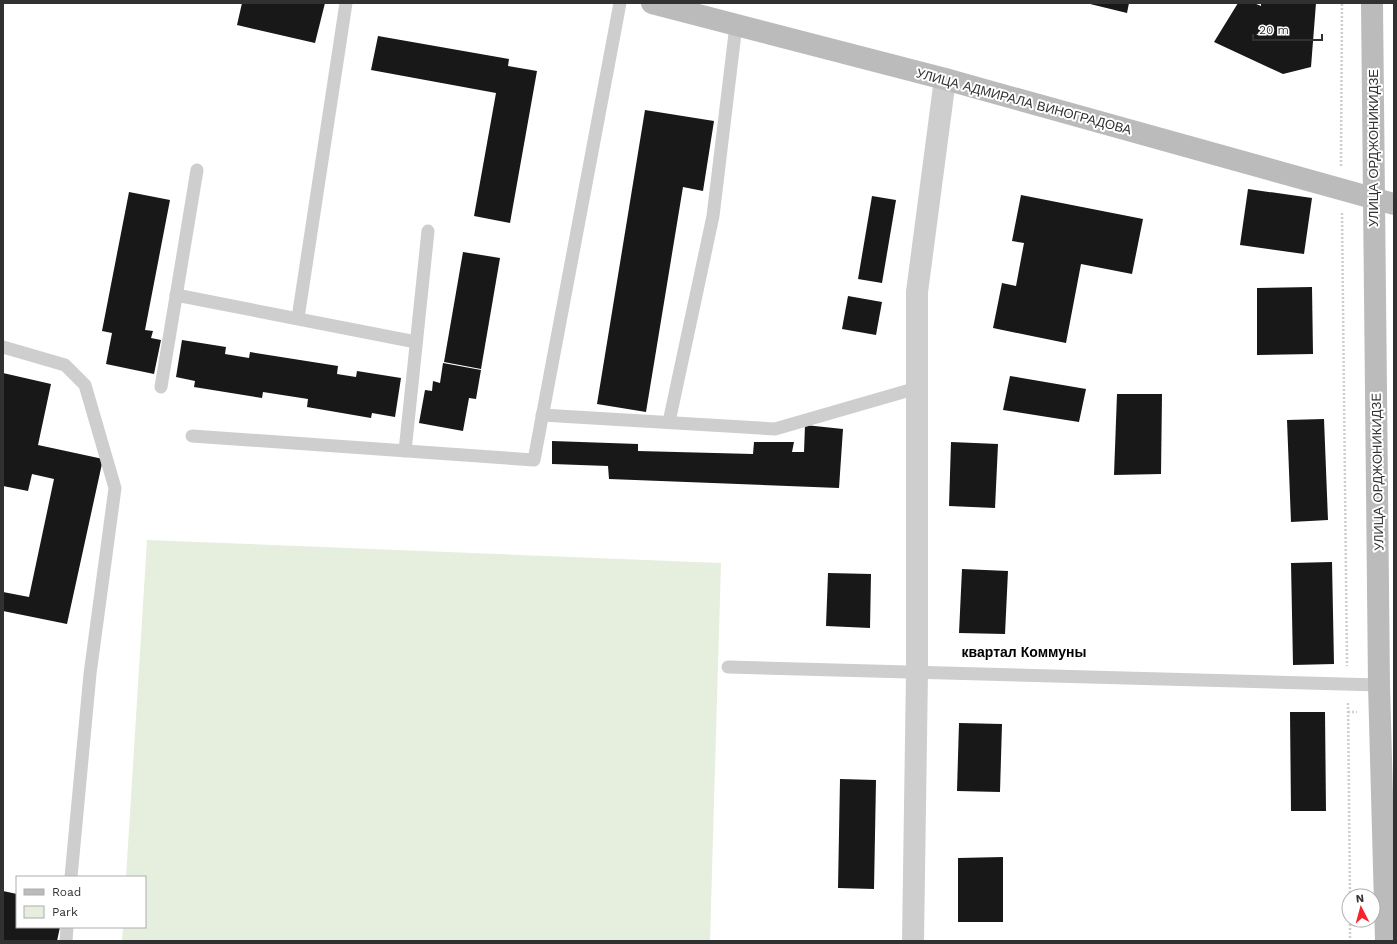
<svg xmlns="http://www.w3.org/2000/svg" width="1397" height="944" font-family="'Work Sans',sans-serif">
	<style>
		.green { fill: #e6efde }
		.building { fill: #181818 }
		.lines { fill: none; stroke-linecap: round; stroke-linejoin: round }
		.path { stroke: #cecece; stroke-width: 2.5; stroke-dasharray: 2 2; stroke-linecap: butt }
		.lane { stroke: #cecece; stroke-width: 13 }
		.street { stroke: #cecece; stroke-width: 22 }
		.secondary { stroke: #bbb; stroke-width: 22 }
		.labels { text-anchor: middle; stroke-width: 4; stroke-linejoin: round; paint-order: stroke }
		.street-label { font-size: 13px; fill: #313131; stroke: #fff }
		.neighbourhood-label { font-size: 14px; font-weight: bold; fill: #000; stroke: #fff }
	</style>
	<rect width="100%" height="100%" fill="#fff"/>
	<path class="green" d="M147,540L721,563L710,941H122L123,927H145V877H126Z"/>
	<g class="building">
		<path d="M242,3H325L315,43L237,25Z"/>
		<path d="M1086,3H1129L1127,13Z"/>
		<path d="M1238,3H1254L1261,6V3H1316L1311,67L1283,74L1214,42Z"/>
		<path d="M378,36L509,59L508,66L537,71L510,223L474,216L496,93L371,70Z"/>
		<path d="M645,110L714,121L703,191L683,187L646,412L597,404Z"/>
		<path d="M1248,189L1312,198L1304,254L1240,245Z"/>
		<path d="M129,192L170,200L145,330L153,331L151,338L161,340L154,374L106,364L112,333L102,331Z"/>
		<path d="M1021,195L1143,219L1132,274L1081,264L1066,343L993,328L1002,283L1016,286L1024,243L1012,241Z"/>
		<path d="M872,196L896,200L882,283L858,279Z"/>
		<path d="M463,252L500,258L481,369L444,362Z"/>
		<path d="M1312,287L1313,354L1257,355V288Z"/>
		<path d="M848,296L882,302L876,335L842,329Z"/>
		<path d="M182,340L226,347L225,354L249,358L250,352L338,366L337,374L356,377L357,371L401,378L395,417L372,413L371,418L307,407L308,399L263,392L262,398L194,387L195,381L176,377Z"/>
		<path d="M443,363L481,370L476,399L469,398L463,431L419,423L425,390L432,391L433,381L440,383Z"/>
		<path d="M3,373L51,384L38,445L103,459L67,624L3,611V592L29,597L54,479L32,474L28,491L3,486Z"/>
		<path d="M1010,376L1086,389L1079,422L1003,410Z"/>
		<path d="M1117,394H1162L1161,474L1114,475Z"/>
		<path d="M1324,419L1328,520L1291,522L1287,420Z"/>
		<path d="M805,425L843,429L839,488L609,479L608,466L552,464V441L638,444V451L753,454L754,442H794L792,452H804Z"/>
		<path d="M951,442L998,444L995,508L949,506Z"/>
		<path d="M1332,562L1334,664L1293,665L1291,563Z"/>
		<path d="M962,569L1008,571L1005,634L959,633Z"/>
		<path d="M828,573L871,574L870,628L826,626Z"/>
		<path d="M1290,712H1325L1326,811H1291Z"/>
		<path d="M959,723L1002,724L1000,792L957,791Z"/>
		<path d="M840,779L876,780L874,889L838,888Z"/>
		<path d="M1003,857V922H958V858Z"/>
		<path d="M3,891L17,894V927H60L57,941H9L3,940Z"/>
	</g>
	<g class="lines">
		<g class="path">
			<path d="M1341,166L1342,3"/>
			<path d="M1342,213L1347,666"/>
			<path d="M1348,703L1350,896"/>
			<path d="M1348,712H1357"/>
			<path d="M1350,920V941"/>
		</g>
		<g class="lane">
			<path d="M176,295L416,342"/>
			<path d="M298,318L346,3"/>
			<path d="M3,347L65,365L85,385L115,488L90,674L71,877"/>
			<path d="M161,387L197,170"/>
			<path d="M542,415L775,429L917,388"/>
			<path d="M669,422L713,216L736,25"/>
			<path d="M192,436L534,460L620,3"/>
			<path d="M405,451L428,231"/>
			<path d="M728,667L1379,685"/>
			<path d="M66,941L67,927"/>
		</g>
		<path class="street" d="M913,941L917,672V292L945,79"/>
		<g class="secondary">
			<path d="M652,3L945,79L1394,204"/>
			<path d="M1372,3L1379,685L1386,941"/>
		</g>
	</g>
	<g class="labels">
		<g class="street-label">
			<text transform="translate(1024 101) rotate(15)" y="5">УЛИЦА АДМИРАЛА ВИНОГРАДОВА</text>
			<text transform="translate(1373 148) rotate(-90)" y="5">УЛИЦА ОРДЖОНИКИДЗЕ</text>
			<text transform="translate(1377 472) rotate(-91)" y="5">УЛИЦА ОРДЖОНИКИДЗЕ</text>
		</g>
		<g class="neighbourhood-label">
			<text x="1024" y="657">квартал Коммуны</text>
		</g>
	</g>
	<rect width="1397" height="944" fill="none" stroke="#313131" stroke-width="8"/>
	<rect x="16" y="876" width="130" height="52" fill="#ffffff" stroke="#adadad"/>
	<rect x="24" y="889" width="20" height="6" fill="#bbbbbb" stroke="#adadad"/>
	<text x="52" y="896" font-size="12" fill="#313131">Road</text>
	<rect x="24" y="906" width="20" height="12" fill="#e6efde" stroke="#adadad"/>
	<text x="52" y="916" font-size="12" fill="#313131">Park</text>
	<g transform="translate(1361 908) rotate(354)"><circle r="19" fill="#ffffff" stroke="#adadad"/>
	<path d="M0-3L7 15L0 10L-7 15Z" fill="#f7242d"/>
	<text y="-6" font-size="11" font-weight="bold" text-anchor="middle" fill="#313131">N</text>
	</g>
	<path d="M1253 34v6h69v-6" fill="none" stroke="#313131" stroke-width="2"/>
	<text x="1259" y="34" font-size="12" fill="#313131" stroke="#ffffff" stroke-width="3" paint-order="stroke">20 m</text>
</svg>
